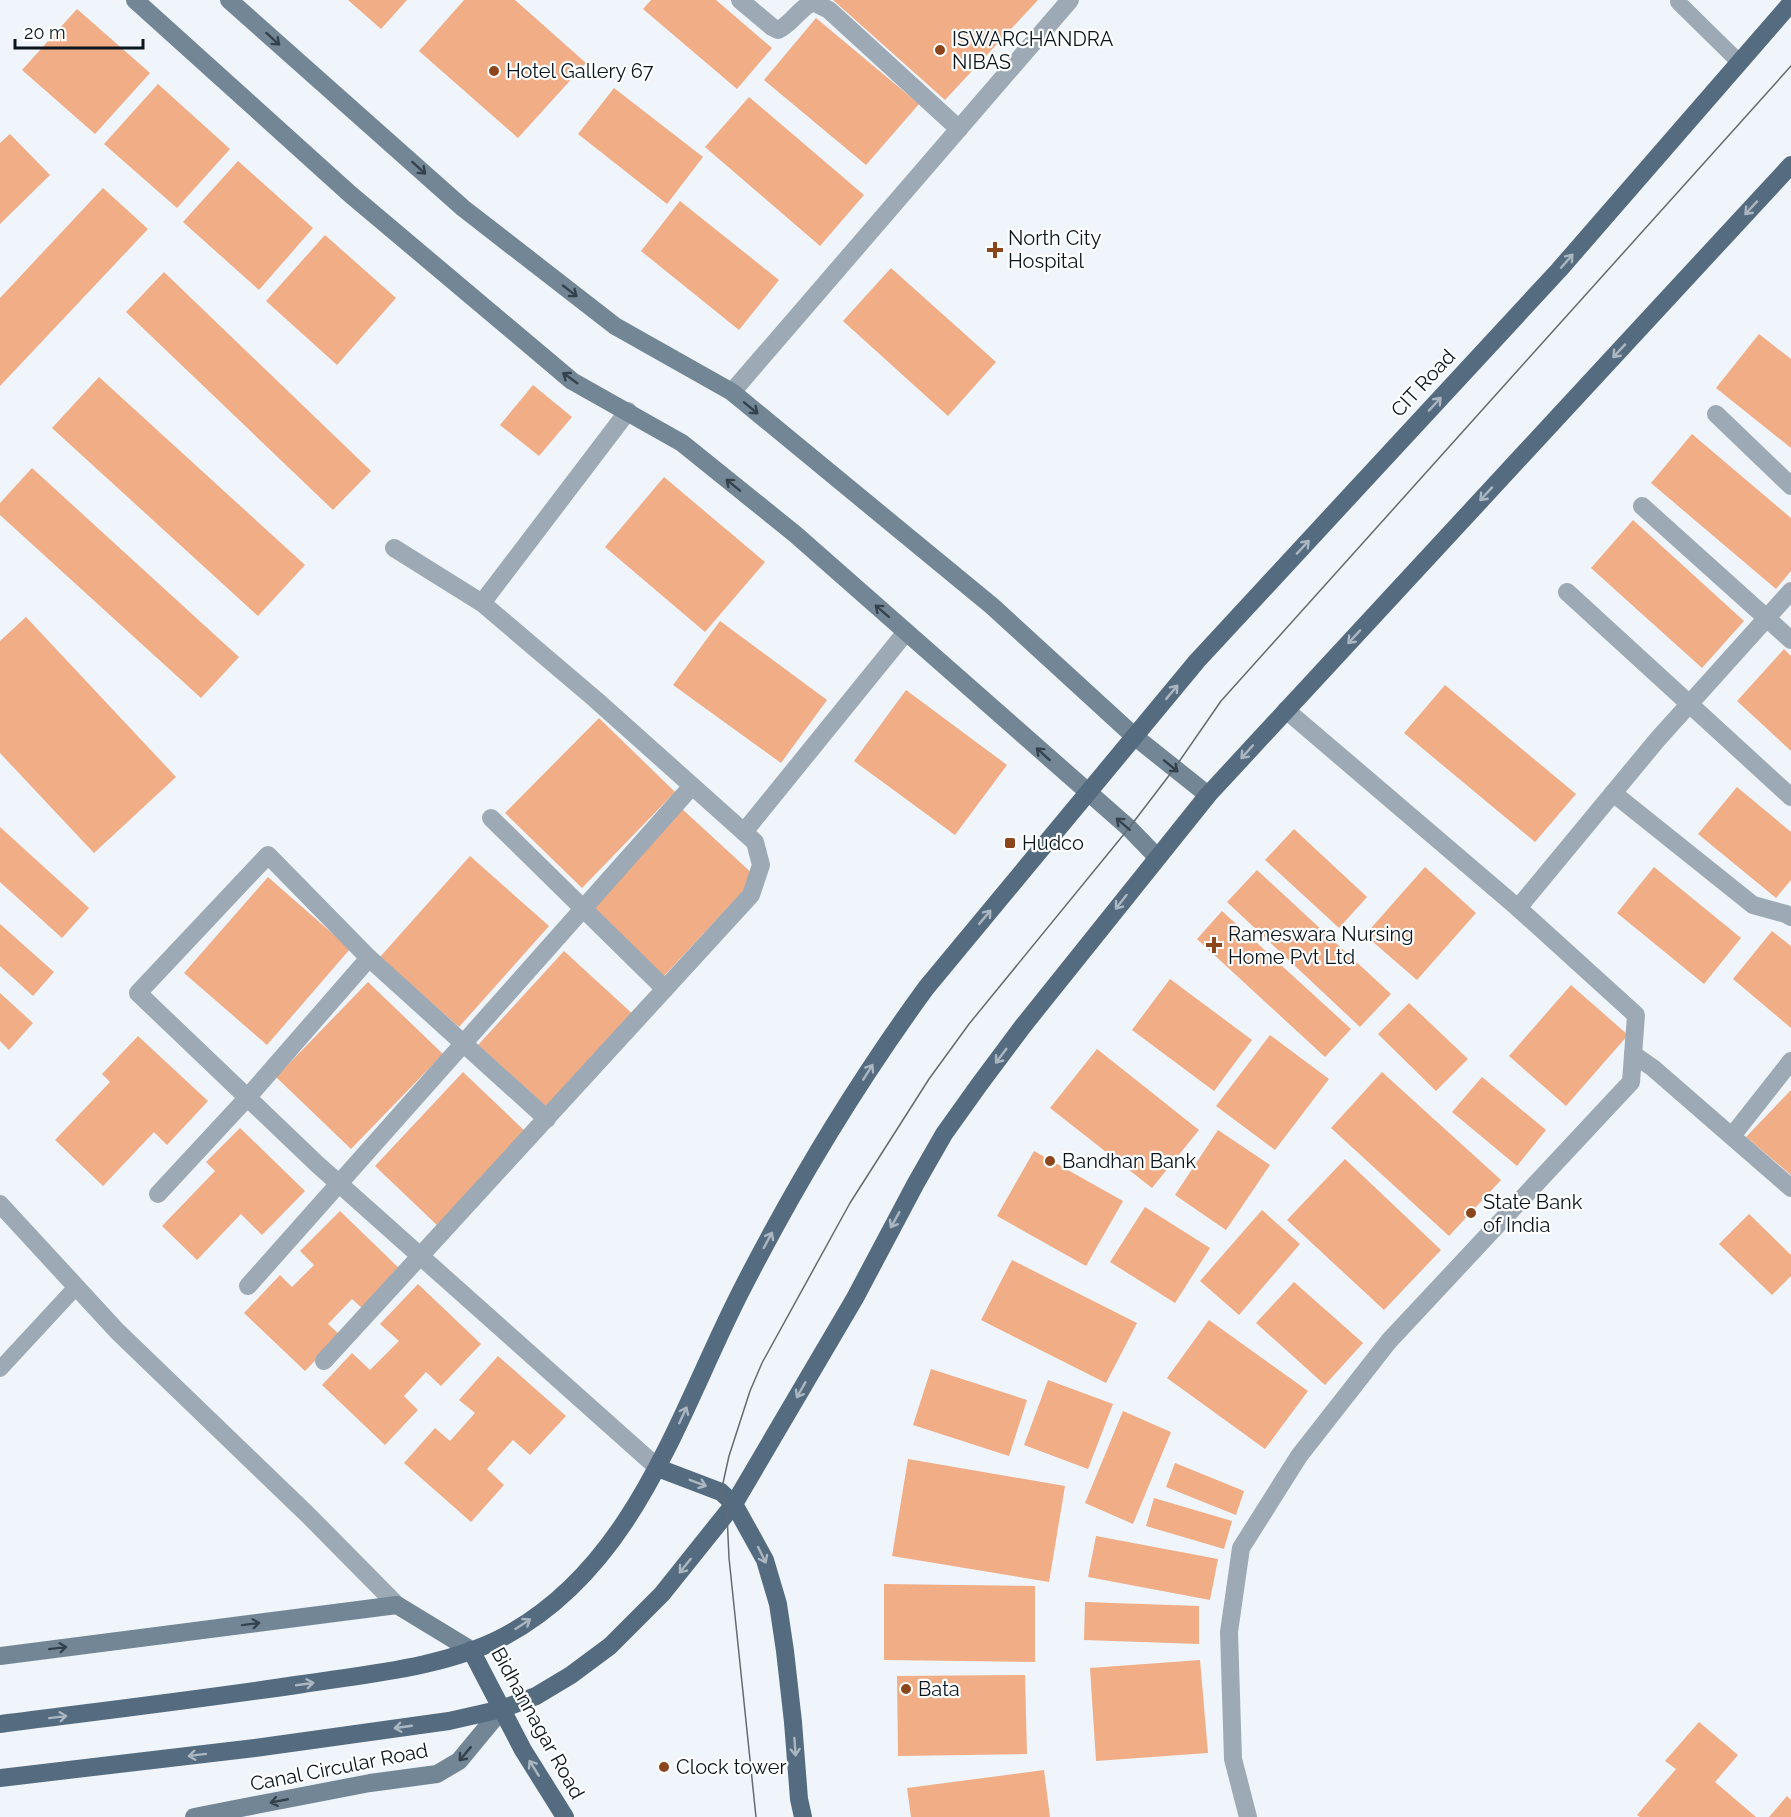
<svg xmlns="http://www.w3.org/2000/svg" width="1791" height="1817" font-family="Raleway,sans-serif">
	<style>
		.building { fill: #f1ad86 }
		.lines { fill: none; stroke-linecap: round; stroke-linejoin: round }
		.lane { stroke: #9daab5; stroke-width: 16 }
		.street { stroke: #9daab5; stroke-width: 18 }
		.secondary { stroke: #728696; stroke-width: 18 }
		.primary { stroke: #556c80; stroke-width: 18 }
		.tram { stroke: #626b73; stroke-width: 1.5 }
		.oneway { stroke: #34424e }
		.oneway2 { stroke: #aab6c0 }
		.poi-dot { fill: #8b471b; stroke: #fff; stroke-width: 2 }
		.labels { text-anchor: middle; stroke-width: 4.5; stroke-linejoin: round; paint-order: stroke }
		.poi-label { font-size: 20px; fill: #0a151e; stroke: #fff; text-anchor: start }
		.street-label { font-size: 20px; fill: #0a151e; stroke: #fff }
	</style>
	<rect width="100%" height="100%" fill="#eff5fb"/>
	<g class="building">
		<path d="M348,0H407L381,29Z"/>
		<path d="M464,0H515L586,63L518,138L419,51Z"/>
		<path d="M651,0H716L772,48L737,89L643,9Z"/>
		<path d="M833,0H1038L945,100Z"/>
		<path d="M77,9L150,73L95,134L22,70Z"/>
		<path d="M816,18L919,104L866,165L764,80Z"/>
		<path d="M158,84L230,149L177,208L104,144Z"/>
		<path d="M614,88L703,157L667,204L578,134Z"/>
		<path d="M749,97L864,195L820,246L705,147Z"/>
		<path d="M10,134L50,175L0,224V143Z"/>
		<path d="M238,161L313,228L259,290L183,222Z"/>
		<path d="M103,188L148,229L0,386V298Z"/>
		<path d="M680,201L779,280L739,330L641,251Z"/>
		<path d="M325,235L396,298L337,365L266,301Z"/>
		<path d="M891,268L996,362L948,416L843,321Z"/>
		<path d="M164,272L371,471L333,510L126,312Z"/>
		<path d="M1759,334L1791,359V448L1716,388Z"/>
		<path d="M99,377L305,565L258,616L52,428Z"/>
		<path d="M533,385L572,417L539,456L500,425Z"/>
		<path d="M1692,434L1791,518V571L1776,589L1651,483Z"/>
		<path d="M32,468L239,657L201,698L0,515V503Z"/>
		<path d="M664,477L765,562L705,632L605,547Z"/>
		<path d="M1633,520L1744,621L1702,668L1591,568Z"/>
		<path d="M26,617L176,777L94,853L0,753V641Z"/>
		<path d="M720,621L827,700L781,763L673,685Z"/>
		<path d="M1784,649L1791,656V751L1737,701Z"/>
		<path d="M1445,685L1576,794L1535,842L1404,733Z"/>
		<path d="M906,690L1007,765L955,835L854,761Z"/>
		<path d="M599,718L675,792L582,888L505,813Z"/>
		<path d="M1737,787L1791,832V880L1776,898L1698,834Z"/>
		<path d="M680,807L756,877L664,976L588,906Z"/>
		<path d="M0,827L89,908L62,938L0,882Z"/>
		<path d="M1294,829L1367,897L1339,928L1265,860Z"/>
		<path d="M470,856L549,926L459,1027L380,957Z"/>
		<path d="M1425,867L1476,913L1417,980L1365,935Z"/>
		<path d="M1654,867L1741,938L1704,984L1617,913Z"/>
		<path d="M1257,870L1391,994L1360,1027L1227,902Z"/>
		<path d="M268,877L350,949L267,1045L184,973Z"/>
		<path d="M1222,911L1351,1029L1325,1057L1197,939Z"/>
		<path d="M0,924L54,972L33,996L0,966Z"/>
		<path d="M1772,931L1791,946V1028L1733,979Z"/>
		<path d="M564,951L636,1017L551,1111L478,1045Z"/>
		<path d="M1170,979L1252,1040L1214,1091L1132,1030Z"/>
		<path d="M368,982L443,1054L351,1149L276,1077Z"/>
		<path d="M1571,985L1628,1035L1566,1106L1509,1056Z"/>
		<path d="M0,993L33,1023L9,1050L0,1041Z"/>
		<path d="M1409,1003L1468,1059L1436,1091L1378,1034Z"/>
		<path d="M1270,1035L1329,1079L1275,1150L1216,1106Z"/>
		<path d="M138,1036L208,1101L167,1145L154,1132L103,1186L55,1140L110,1082L102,1074Z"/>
		<path d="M1097,1049L1199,1130L1152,1188L1050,1108Z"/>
		<path d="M463,1072L527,1133L439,1227L375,1166Z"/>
		<path d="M1382,1072L1501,1180L1449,1236L1331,1128Z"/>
		<path d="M1482,1077L1546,1130L1517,1166L1452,1112Z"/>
		<path d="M1791,1090V1175L1746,1137Z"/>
		<path d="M240,1128L305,1191L262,1235L241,1214L197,1260L162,1226L215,1171L206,1162Z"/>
		<path d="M1218,1130L1270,1165L1226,1230L1175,1195Z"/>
		<path d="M1034,1151L1123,1201L1086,1266L997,1216Z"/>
		<path d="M1345,1159L1441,1250L1384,1310L1287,1220Z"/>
		<path d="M1145,1207L1210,1248L1175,1303L1110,1262Z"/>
		<path d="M1262,1210L1300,1244L1239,1315L1200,1281Z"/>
		<path d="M340,1211L402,1271L364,1310L352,1299L328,1324L340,1335L305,1371L244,1313L280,1275L292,1287L314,1265L300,1251Z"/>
		<path d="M1749,1214L1791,1255V1276L1772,1295L1719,1244Z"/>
		<path d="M1012,1260L1137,1323L1106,1383L981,1320Z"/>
		<path d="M1294,1282L1363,1343L1325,1385L1256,1323Z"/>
		<path d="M418,1284L481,1344L441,1386L426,1372L404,1396L418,1410L385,1445L322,1385L352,1353L370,1370L399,1341L380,1324Z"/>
		<path d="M1209,1320L1308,1391L1265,1449L1167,1378Z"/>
		<path d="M498,1356L566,1416L530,1455L513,1440L487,1469L504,1485L471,1522L404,1463L435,1428L450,1441L475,1413L459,1400Z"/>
		<path d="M931,1369L1027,1400L1009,1456L913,1425Z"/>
		<path d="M1048,1380L1113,1404L1088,1469L1024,1445Z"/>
		<path d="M1123,1411L1171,1432L1133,1524L1085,1503Z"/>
		<path d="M908,1459L1065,1486L1049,1582L892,1556Z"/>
		<path d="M1175,1463L1244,1491L1236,1515L1166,1487Z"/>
		<path d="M1154,1498L1232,1521L1224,1549L1146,1526Z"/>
		<path d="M1096,1536L1218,1559L1210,1600L1088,1577Z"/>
		<path d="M884,1584L1035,1586V1662L884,1660Z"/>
		<path d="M1085,1602L1199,1606V1644L1084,1640Z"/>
		<path d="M1200,1660L1208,1753L1096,1761L1090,1668Z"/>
		<path d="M1025,1675L1027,1754L898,1756L897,1676Z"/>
		<path d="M1699,1722L1738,1755L1715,1782L1756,1817H1640L1637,1815L1676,1769L1665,1761Z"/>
		<path d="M1044,1770L1050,1817H911L907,1788Z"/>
		<path d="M1787,1796L1791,1800V1817H1769Z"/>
	</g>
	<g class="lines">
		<g class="lane">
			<path d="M1678,2L1739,62"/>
			<path d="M0,1369L76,1287"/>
		</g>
		<g class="street">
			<path d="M740,0L772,27L778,30C792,24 798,9 813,2L829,10L959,129"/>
			<path d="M732,392L1070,0"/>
			<path d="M1716,414L1791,486"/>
			<path d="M1642,506L1791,640"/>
			<path d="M1567,592L1791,797"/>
			<path d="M482,603L628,411"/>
			<path d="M1613,793L1753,905L1786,914L1791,917"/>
			<path d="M491,818L665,989"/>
			<path d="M744,832L906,632"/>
			<path d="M1518,908L1657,740L1791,591"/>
			<path d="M1633,1054L1653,1068L1791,1188"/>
			<path d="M547,1119L369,958L268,855L138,993L317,1164L658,1468"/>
			<path d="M1732,1136L1791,1061"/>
			<path d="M158,1194L247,1098L369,958"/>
			<path d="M0,1204L117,1331L308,1515L397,1605"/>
			<path d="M248,1286L692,786"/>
			<path d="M324,1361L751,895L761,865L755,842L595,699L482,603L394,548"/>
			<path d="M1248,1817L1233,1759L1229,1632L1241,1548L1299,1456L1389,1341L1631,1082L1636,1015L1518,908L1286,710"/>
		</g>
		<g class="secondary">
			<path d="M135,0L350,194L572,381L682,443L795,534L1129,828L1157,857"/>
			<path d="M229,0L463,208L615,326L732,392L992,606L1134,736L1208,795"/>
			<path d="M0,1656L397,1605L471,1650"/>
			<path d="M194,1817L370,1783L437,1774L459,1761L502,1709"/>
		</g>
		<g class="primary">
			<path d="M658,1468L721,1492L734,1504L765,1560L778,1604L785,1651L793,1722L799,1799L803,1817"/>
			<path d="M471,1650L523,1750L565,1817"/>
			<path d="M0,1724C101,1711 202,1699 303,1684C368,1674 447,1667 505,1636C635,1566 678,1415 740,1293C794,1187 856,1084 926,988L1197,661L1559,270L1791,3"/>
			<path d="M0,1778L255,1748L449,1721L502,1709L536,1696L571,1675L610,1646L662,1594L734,1504L855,1298L916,1183L944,1134L979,1085L1023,1026L1208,795L1791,165"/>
		</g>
		<path class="tram" d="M756,1817L729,1558L727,1514L721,1492L729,1456L750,1391L762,1363L850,1203L929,1079L969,1024L1129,828L1174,769L1221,701L1791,66"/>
	</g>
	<defs><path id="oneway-shaft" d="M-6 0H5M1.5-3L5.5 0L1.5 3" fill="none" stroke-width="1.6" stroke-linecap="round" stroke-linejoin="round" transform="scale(1.5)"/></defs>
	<g class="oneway">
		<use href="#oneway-shaft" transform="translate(273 39) rotate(42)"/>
		<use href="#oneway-shaft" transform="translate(419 168) rotate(42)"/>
		<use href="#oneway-shaft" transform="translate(570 291) rotate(38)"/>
		<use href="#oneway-shaft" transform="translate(570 378) rotate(-144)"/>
		<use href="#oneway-shaft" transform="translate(751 408) rotate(39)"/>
		<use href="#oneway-shaft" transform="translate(733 485) rotate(-141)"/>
		<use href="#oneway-shaft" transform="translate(882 611) rotate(-139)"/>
		<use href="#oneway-shaft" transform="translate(1043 754) rotate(-138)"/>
		<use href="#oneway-shaft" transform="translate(1171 766) rotate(39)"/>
		<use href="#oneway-shaft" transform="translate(1123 824) rotate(-139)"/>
		<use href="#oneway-shaft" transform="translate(251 1624) rotate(-7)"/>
		<use href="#oneway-shaft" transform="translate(58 1648) rotate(-7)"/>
		<use href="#oneway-shaft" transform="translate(465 1754) rotate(130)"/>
		<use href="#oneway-shaft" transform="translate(279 1801) rotate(169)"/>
	</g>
	<g class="oneway2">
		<use href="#oneway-shaft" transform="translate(1751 208) rotate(133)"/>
		<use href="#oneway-shaft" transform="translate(1567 261) rotate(-49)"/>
		<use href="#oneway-shaft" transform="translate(1619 351) rotate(133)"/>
		<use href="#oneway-shaft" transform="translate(1435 404) rotate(-47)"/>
		<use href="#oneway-shaft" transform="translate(1486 494) rotate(133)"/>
		<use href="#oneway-shaft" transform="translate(1303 547) rotate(-47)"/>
		<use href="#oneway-shaft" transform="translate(1354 637) rotate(133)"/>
		<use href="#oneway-shaft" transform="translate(1172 692) rotate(-50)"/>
		<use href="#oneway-shaft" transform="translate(1247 752) rotate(132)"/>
		<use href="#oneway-shaft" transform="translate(1121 902) rotate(128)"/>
		<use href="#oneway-shaft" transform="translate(985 917) rotate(-50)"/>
		<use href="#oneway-shaft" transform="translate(1001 1056) rotate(127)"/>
		<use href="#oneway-shaft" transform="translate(868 1072) rotate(-58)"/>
		<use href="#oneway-shaft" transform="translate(895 1220) rotate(119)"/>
		<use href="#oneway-shaft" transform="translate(768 1240) rotate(-62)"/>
		<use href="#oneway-shaft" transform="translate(801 1390) rotate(120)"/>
		<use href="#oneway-shaft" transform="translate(683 1415) rotate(-65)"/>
		<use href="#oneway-shaft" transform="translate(698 1483) rotate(21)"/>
		<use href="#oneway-shaft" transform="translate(762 1555) rotate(64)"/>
		<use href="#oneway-shaft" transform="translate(685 1566) rotate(129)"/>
		<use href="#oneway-shaft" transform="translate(523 1624) rotate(-33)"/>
		<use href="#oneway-shaft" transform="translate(305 1684) rotate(-8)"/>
		<use href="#oneway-shaft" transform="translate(58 1717) rotate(-7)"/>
		<use href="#oneway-shaft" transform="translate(403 1727) rotate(172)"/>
		<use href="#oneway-shaft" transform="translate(795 1747) rotate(86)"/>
		<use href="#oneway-shaft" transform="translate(197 1755) rotate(173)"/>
		<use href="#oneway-shaft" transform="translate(534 1768) rotate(-122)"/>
	</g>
	<g class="poi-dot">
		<circle cx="940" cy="50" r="6"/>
		<circle cx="494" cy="71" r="6"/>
		<path d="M992 241h6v6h6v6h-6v6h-6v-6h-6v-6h6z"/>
		<rect x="1004" y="837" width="12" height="12" rx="3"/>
		<path d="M1211 936h6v6h6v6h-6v6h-6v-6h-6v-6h6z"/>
		<circle cx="1050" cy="1161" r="6"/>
		<circle cx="1471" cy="1213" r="6"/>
		<circle cx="906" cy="1689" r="6"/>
		<circle cx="664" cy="1767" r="6"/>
	</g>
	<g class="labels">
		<g class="poi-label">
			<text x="952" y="46">ISWARCHANDRA<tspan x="952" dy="23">NIBAS</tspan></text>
			<text x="506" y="78">Hotel Gallery 67</text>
			<text x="1008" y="245">North City<tspan x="1008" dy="23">Hospital</tspan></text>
			<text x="1022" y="850">Hudco</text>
			<text x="1228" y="941">Rameswara Nursing<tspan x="1228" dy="23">Home Pvt Ltd</tspan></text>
			<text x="1062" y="1168">Bandhan Bank</text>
			<text x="1483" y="1209">State Bank<tspan x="1483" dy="23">of India</tspan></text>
			<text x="918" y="1696">Bata</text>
			<text x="676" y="1774">Clock tower</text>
		</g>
		<g class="street-label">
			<text transform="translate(1423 383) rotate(-47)" y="7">CIT Road</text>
			<text transform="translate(538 1723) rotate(61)" y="7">Bidhannagar Road</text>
			<text transform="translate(339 1767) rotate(-11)" y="7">Canal Circular Road</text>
		</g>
	</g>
	<path d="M15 39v9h128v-9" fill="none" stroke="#0a151e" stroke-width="3"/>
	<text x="24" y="39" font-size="18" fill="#0a151e" stroke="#ffffff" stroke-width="4.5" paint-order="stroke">20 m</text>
</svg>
